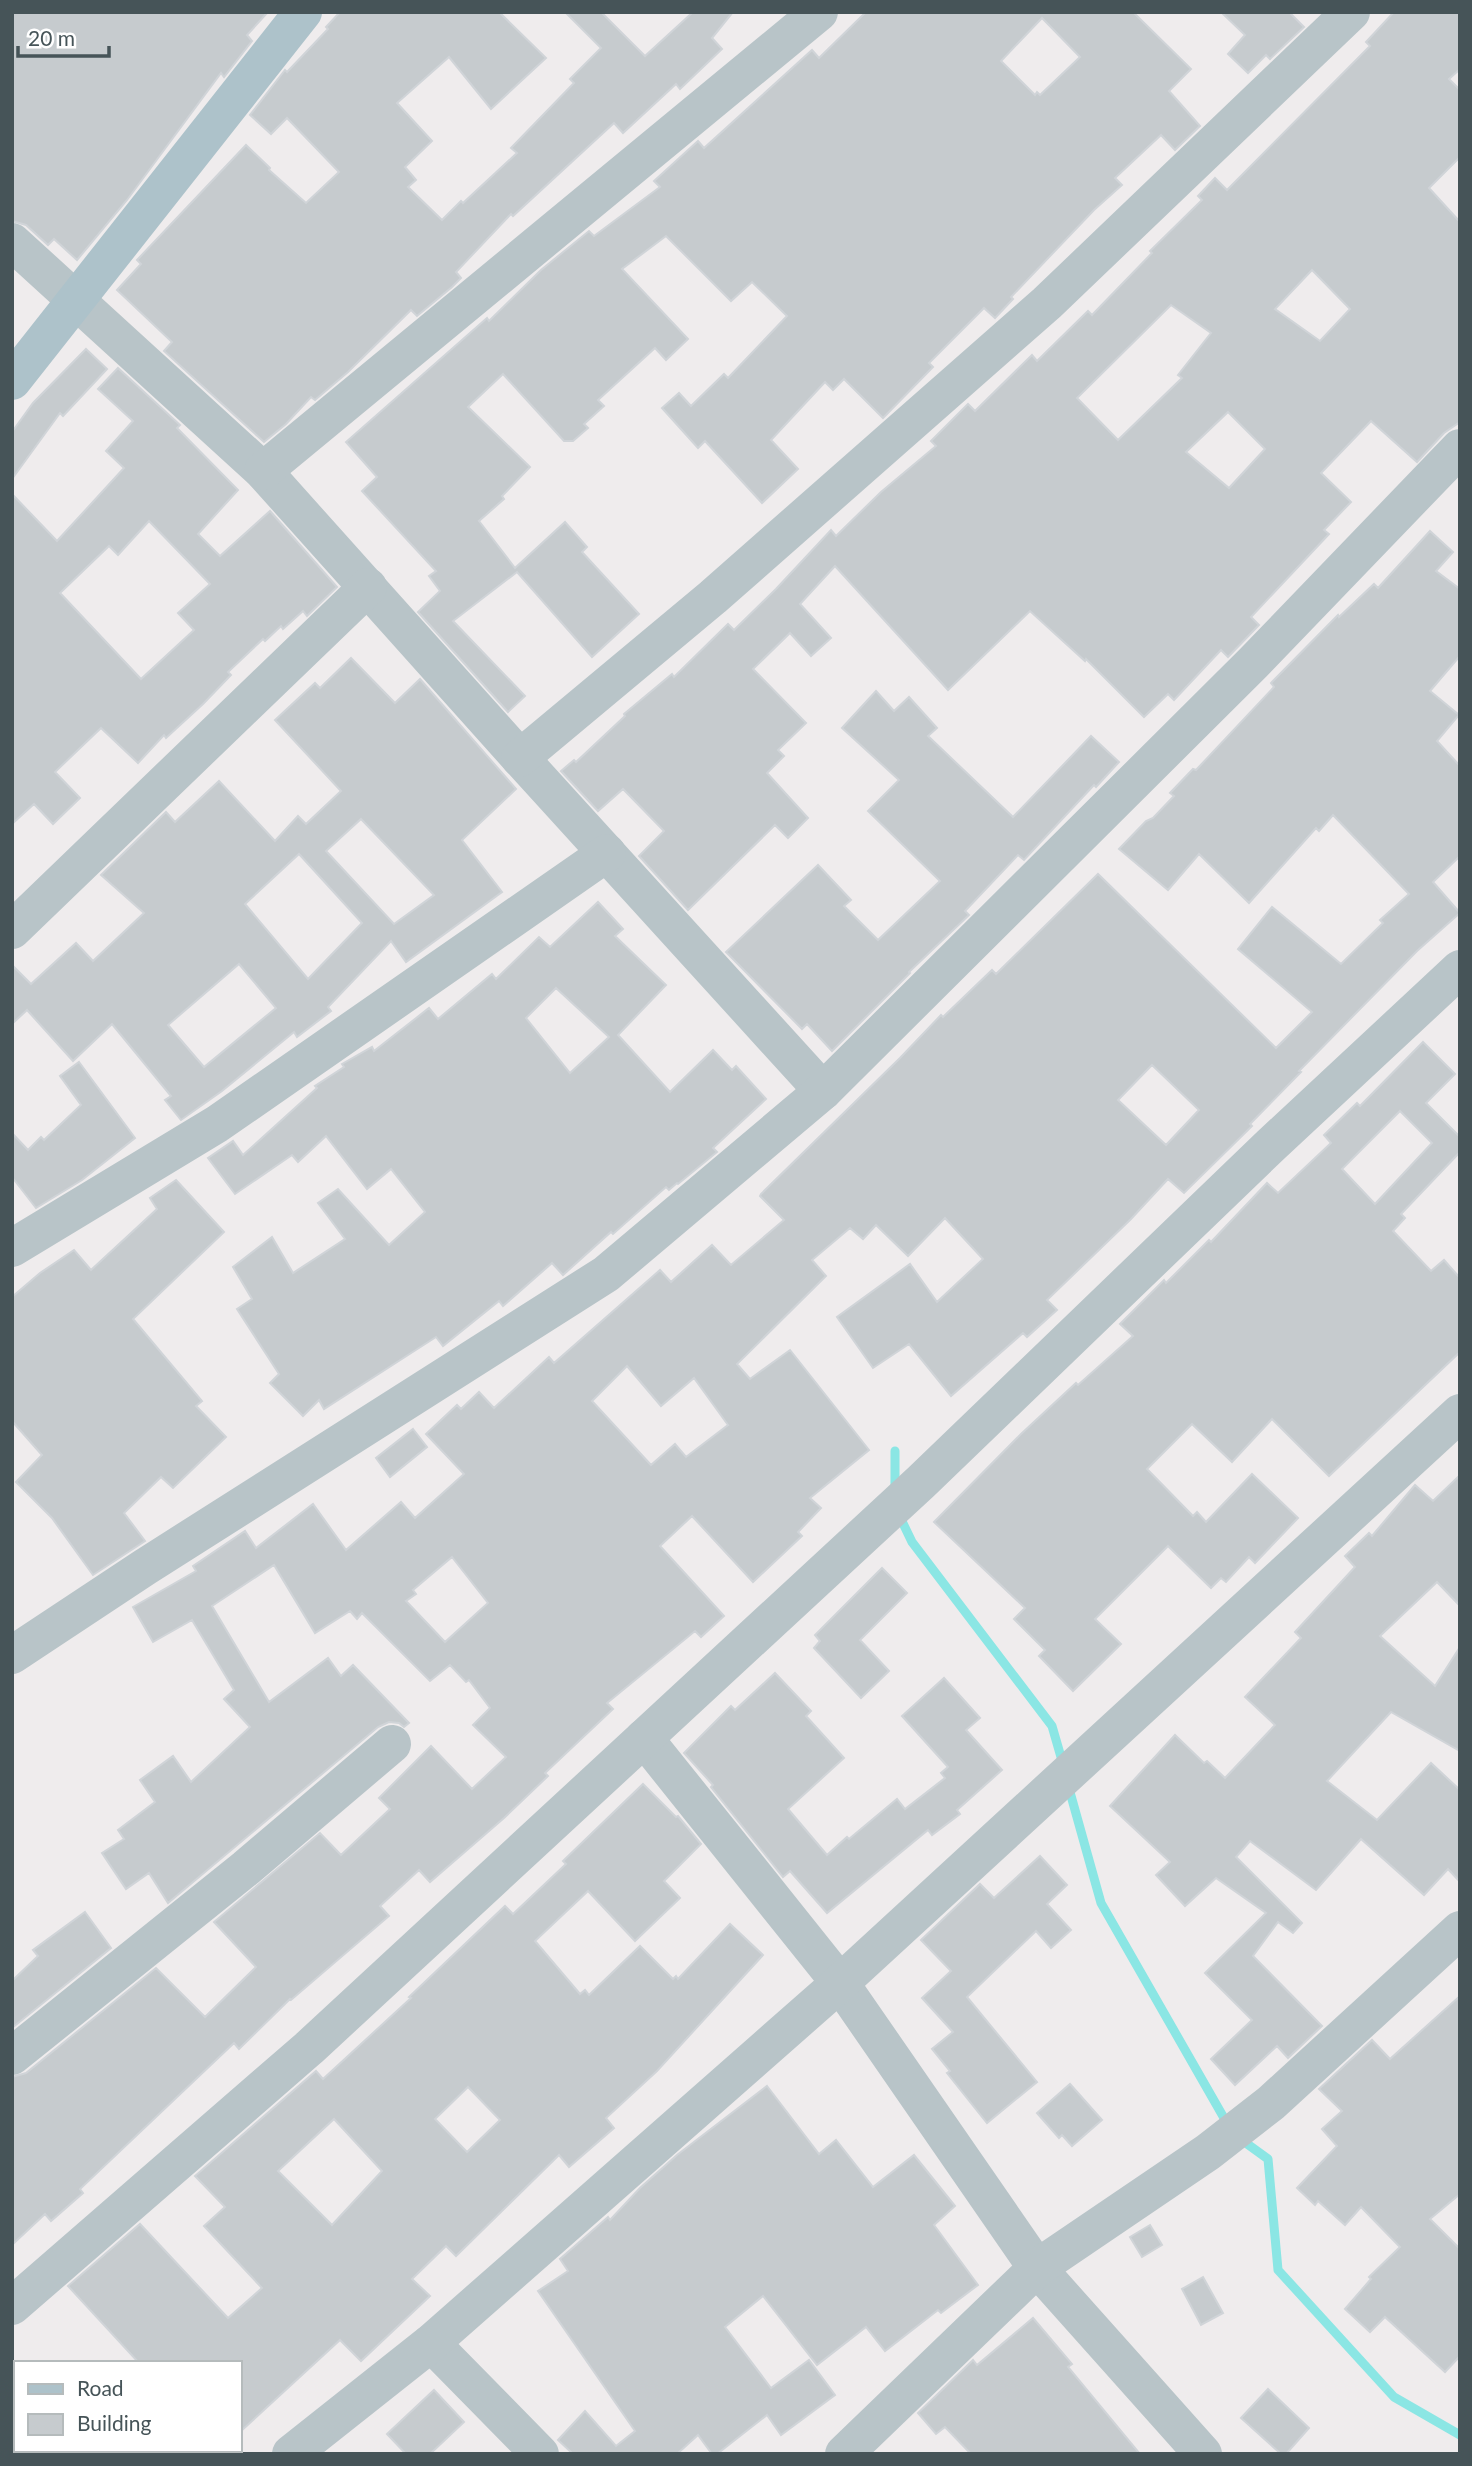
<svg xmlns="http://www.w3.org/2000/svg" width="1472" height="2466" font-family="Lato,sans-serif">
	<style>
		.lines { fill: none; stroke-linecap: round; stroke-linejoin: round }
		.stream { stroke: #8be6e4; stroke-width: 9 }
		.building { fill: #c6cbce; stroke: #d0d4d8; stroke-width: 2; fill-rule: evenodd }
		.minor { stroke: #b8c4c8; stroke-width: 38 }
		.major { stroke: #adc2ca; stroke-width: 38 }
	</style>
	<rect width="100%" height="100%" fill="#efeced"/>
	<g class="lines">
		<g class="stream">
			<path d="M895,1451V1492"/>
			<path d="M899,1515L912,1542L1052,1726L1063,1764"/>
			<path d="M1068,1785L1101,1903L1228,2125"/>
			<path d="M1239,2138L1268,2159L1278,2270L1394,2397L1460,2435"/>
		</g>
	</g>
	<g class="building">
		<path d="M12,12H268L247,35L252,41L224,77L221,73L127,200L77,260L54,239L48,245L26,225L12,221Z"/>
		<path d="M340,12H499L546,58L491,109L449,57L397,103L432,141L405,167L416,180L408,187L442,220L461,201L463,203L517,153L511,148L574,83L570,79L601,48L565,12H601L645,56L693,12H733L712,38L722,49L680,89L676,84L623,133L614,123L513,216L511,214L456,272L461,278L452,287L417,316L411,310L348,372L315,400L311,397L286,424L264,442L164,351L172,342L117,290L141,264L137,260L246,145L270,168L269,170L306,203L339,172L287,118L271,134L250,115L285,70L287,72L328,29L326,27Z"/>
		<path d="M866,12H1133L1191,69L1169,91L1200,126L1175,150L1161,135L1115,178L1122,185L1094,210L1011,297L1013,299L995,318L984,308L929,363L933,367L883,418L844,379L833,390L825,382L771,440L798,469L762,503L705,441L698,448L662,408L679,393L691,406L724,374L728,378L787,316L752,282L731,301L666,236L622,269L688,339L666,360L655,348L598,400L604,406L584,424L588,428L573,441H564L503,374L468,407L530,467L502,496L504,499L479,521L515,568L565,522L587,547L582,552L639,614L592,657L517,572L453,621L525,696L508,712L418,612L440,591L429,576L436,571L362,491L377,477L346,442L487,318L489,321L541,270L589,231L594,236L660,187L654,181L698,141L704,148L812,50L819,58ZM1042,18L1080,57L1040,95L1037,92L1035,95L1001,61Z"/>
		<path d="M1221,12H1289L1304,27L1270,59L1266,55L1248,73L1228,54L1245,35Z"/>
		<path d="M1394,12H1460V69L1449,79L1460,90V157L1429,188L1460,222V422L1444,433L1417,462L1371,421L1321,473L1351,502L1324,530L1329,534L1251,617L1259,625L1228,657L1221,650L1174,700L1168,694L1144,717L1086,659L1085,661L1030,611L948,690L835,566L800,604L831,638L811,656L790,633L753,669L806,723L778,750L784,756L767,773L808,818L788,838L775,825L688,910L639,856L664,831L623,789L598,811L561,771L574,760L576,762L625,716L624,714L672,674L674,677L728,624L734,630L776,589L831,530L836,536L881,492L936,446L931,441L968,404L975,411L1032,355L1037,361L1088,311L1092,315L1152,253L1150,251L1202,200L1198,196L1215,178L1227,190L1370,46L1366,42ZM1312,270L1350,309L1320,341L1275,309ZM1171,305L1211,333L1178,375L1182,378L1118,440L1077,398ZM1228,412L1265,449L1229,488L1186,452Z"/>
		<path d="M86,349L107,369L63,416L60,413L12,479V432L33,403Z"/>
		<path d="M118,368L180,425L177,428L238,490L198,534L220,556L270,511L337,587L307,616L303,611L283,629L281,626L265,641L263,639L228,672L231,675L203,704L166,738L164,735L138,763L101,728L55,772L80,798L53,824L34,804L12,824V494L57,541L124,468L106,451L133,421L98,389ZM149,521L210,584L178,613L194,630L141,679L60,593L109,546L118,555Z"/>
		<path d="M1430,531L1453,552L1436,571L1460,589V656L1430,691L1459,715L1437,741L1460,766V856L1433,882L1460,913L1417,951L1299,1071L1301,1072L1250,1124L1252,1126L1184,1193L1168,1179L1131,1219L1047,1300L1057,1310L1027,1337L1023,1333L951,1396L909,1344L873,1368L837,1317L910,1264L937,1302L983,1259L945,1218L908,1256L876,1225L863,1239L850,1228L812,1260L826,1276L737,1364L750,1379L790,1350L869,1450L810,1498L821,1508L798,1532L802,1536L753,1582L692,1516L660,1546L724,1616L701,1637L695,1631L607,1703L613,1709L545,1773L548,1776L504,1818L430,1882L419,1870L380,1906L389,1916L291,2000L290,1999L239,2049L234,2043L80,2189L83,2193L51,2221L45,2214L12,2245V2077L26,2073L156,1968L205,2017L256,1967L214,1922L320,1833L341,1855L390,1809L379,1798L431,1746L472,1789L506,1757L473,1725L490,1708L469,1680L466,1682L450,1665L430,1681L362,1613L357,1619L350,1611L315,1633L274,1565L212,1606L269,1702L328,1658L341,1676L353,1665L409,1723L404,1727L399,1723L389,1722L378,1727L168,1903L149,1873L126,1889L102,1853L124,1839L118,1830L155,1802L140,1780L173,1756L191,1782L250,1727L224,1699L234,1690L192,1620L153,1642L133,1607L196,1571L193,1566L245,1531L256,1548L313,1504L346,1550L401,1502L415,1518L464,1474L426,1434L457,1405L461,1409L479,1392L494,1408L549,1357L554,1363L660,1270L671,1282L712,1245L731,1265L784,1220L760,1196L761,1194L900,1058L941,1015L943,1017L992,970L996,974L1098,874L1276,1048L1312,1012L1238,949L1272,907L1341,964L1383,923L1380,920L1409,894L1333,815L1319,831L1316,828L1249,903L1199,854L1168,890L1119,849L1146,821L1153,818L1174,796L1170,793L1193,769L1196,770L1274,687L1271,683L1338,615L1339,617L1374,584L1378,588ZM1152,1065L1199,1110L1166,1145L1118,1100ZM627,1366L661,1406L694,1378L728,1425L686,1457L675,1444L651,1465L592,1401ZM452,1557L488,1603L445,1642L406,1601L416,1594L413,1590Z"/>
		<path d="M351,658L395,703L420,679L516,789L462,840L502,892L406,962L391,941L328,1007L331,1011L297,1037L294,1032L222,1091L181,1120L165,1100L171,1096L112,1024L73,1061L27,1010L12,1024V965L31,984L76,943L93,961L144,913L101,875L166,812L175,822L219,781L275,841L298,816L306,824L341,791L275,720L315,683L320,688ZM361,819L434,895L394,924L326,851ZM299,854L362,923L308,979L245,904ZM239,964L276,1008L204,1067L168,1025Z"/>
		<path d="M876,691L894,711L909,697L937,728L928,736L1013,817L1091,736L1119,762L1096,787L1094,785L1024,860L1018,855L965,911L969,915L909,972L910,973L832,1051L807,1024L802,1029L726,952L818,865L851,900L844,906L878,940L940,881L868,811L899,780L842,728Z"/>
		<path d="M598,902L623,929L615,936L666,985L618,1035L670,1092L713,1050L732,1070L736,1066L766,1099L713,1148L717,1152L678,1184L677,1183L669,1190L666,1187L613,1234L611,1232L563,1275L552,1263L503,1306L499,1301L443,1346L436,1337L324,1409L319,1400L303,1416L270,1383L279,1374L237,1309L252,1299L233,1267L272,1237L293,1273L345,1239L318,1203L338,1189L389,1245L425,1212L391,1169L367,1189L326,1136L298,1162L292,1155L235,1194L208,1158L233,1141L243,1155L317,1088L315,1086L344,1067L342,1064L372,1047L374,1051L429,1008L438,1019L492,974L496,979L539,937L550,947ZM556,988L609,1037L570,1073L526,1018Z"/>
		<path d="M1423,1042L1455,1074L1426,1103L1460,1137V1152L1401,1214L1405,1218L1393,1231L1431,1271L1444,1260L1460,1278V1352L1329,1476L1272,1419L1232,1462L1192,1424L1147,1469L1193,1516L1197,1512L1206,1522L1252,1474L1298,1518L1255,1563L1249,1557L1226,1582L1221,1578L1211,1588L1168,1546L1095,1619L1121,1644L1073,1691L1039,1656L1045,1650L1014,1619L1025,1608L934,1522L1021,1434L1076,1383L1078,1385L1133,1336L1120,1324L1164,1280L1166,1283L1209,1240L1211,1242L1267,1183L1278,1193L1331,1143L1324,1135L1357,1103L1360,1106ZM1400,1111L1432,1143L1375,1204L1342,1169Z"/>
		<path d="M79,1062L135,1138L82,1180L36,1208L12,1177V1133L28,1150L41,1137L44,1140L81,1105L60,1076Z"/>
		<path d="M176,1180L224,1232L133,1319L202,1401L196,1406L226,1437L173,1488L161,1477L124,1513L145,1541L93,1575L52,1518L16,1482L42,1455L12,1421V1297L40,1273L74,1250L91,1270L157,1209L150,1198Z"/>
		<path d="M413,1429L427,1447L390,1477L376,1458Z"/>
		<path d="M1460,1475V1606L1437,1582L1380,1636L1435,1686L1460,1647V1751L1391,1712L1327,1781L1377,1820L1431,1763L1460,1790V1882L1448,1869L1424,1895L1361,1839L1316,1890L1250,1841L1236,1857L1302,1923L1293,1933L1278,1922L1253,1956L1322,2026L1288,2058L1277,2046L1235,2085L1211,2059L1252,2020L1205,1973L1266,1913L1216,1878L1185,1906L1156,1875L1170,1862L1110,1806L1175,1735L1204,1763L1207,1761L1225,1778L1275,1725L1245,1697L1301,1638L1295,1632L1355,1567L1345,1556L1369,1533L1372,1536L1415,1485L1433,1501Z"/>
		<path d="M882,1568L907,1593L860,1640L889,1671L861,1698L814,1648L820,1641L815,1635Z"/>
		<path d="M775,1673L811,1711L806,1716L844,1758L788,1809L827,1855L847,1837L849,1839L897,1799L905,1809L945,1778L941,1773L948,1767L902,1716L944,1678L980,1718L966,1730L1002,1770L957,1810L960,1814L932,1835L928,1830L827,1913L790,1871L783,1877L711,1787L713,1785L684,1753L731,1706L735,1710Z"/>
		<path d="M643,1784L676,1817L678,1816L701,1844L664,1881L680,1898L635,1941L588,1891L535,1941L580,1994L585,1990L589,1995L640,1946L673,1979L676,1976L678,1979L730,1924L763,1955L657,2071L606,2118L614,2128L569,2167L559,2155L456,2256L446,2246L412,2279L430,2296L361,2361L340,2340L240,2432V2363H139L68,2286L140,2224L228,2318L262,2288L204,2226L225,2207L195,2176L316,2071L323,2079L411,1998L409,1997L505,1906L513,1914L566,1864L563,1861ZM468,2087L500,2120L467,2152L435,2119ZM334,2119L382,2171L332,2225L278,2171Z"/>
		<path d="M1040,1856L1067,1885L1047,1904L1071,1930L1051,1948L1036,1931L967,1997L1037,2082L987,2123L947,2073L950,2071L932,2049L953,2032L922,1998L951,1971L921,1940L980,1884L994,1898Z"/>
		<path d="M85,1912L111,1948L12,2028V1981L38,1956L33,1950Z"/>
		<path d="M1460,1996V2194L1430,2219L1460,2249V2356L1445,2372L1385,2317L1370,2332L1345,2309L1371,2279L1369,2277L1400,2247L1361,2207L1345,2225L1318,2201L1315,2205L1297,2188L1337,2146L1322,2129L1342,2111L1319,2089L1372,2040L1390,2059Z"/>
		<path d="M1070,2084L1102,2120L1072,2146L1062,2135L1059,2138L1037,2113Z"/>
		<path d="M767,2086L819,2154L836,2140L873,2187L914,2155L955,2206L934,2225L978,2285L941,2313L938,2310L885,2351L866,2327L817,2365L763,2296L725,2327L771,2388L809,2360L835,2395L781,2435L767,2415L717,2454H712L698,2435L677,2454H573L558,2440L585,2411L616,2446L635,2431L538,2291L568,2271L560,2259L608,2217L610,2220L640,2188L677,2155Z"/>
		<path d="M1150,2225L1162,2245L1142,2257L1130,2237Z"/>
		<path d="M1203,2277L1223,2313L1201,2325L1182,2289Z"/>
		<path d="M1033,2318L1072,2364L1068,2367L1140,2454H971L945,2427L936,2434L918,2413L973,2360L977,2365Z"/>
		<path d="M1268,2389L1309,2428L1286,2454H1281L1241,2418Z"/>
		<path d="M434,2390L464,2422L430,2454H406L387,2434Z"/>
	</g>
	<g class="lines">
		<g class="minor">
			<path d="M12,242L263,471L520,758L823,1091"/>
			<path d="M263,471L819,12"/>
			<path d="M520,758L713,597L1047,303L1351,12"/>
			<path d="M12,930L368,587"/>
			<path d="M12,1248L217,1124L607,853"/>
			<path d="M12,1655L145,1567L606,1274L823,1091L1253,663L1460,448"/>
			<path d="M644,1738L840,1983L1037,2268L1203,2454"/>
			<path d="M12,2056L246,1868L392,1744"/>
			<path d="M12,2306L309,2048L921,1482L1271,1145L1460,969"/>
			<path d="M431,2343L540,2454"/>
			<path d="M291,2454L431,2343L840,1983L1460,1413"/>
			<path d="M844,2454L1037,2268L1208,2152L1271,2103L1460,1930"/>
		</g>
		<path class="major" d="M12,381L303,12"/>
	</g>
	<rect width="1472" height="2466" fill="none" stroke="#465458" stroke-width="28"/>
	<rect x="14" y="2361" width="228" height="91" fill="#ffffff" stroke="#b5bbbc" stroke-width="2"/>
	<rect x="28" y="2384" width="35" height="10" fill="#adc2ca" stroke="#b5bbbc" stroke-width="2"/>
	<text x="77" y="2396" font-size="21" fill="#465458">Road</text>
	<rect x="28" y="2414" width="35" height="21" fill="#c6cbce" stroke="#b5bbbc" stroke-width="2"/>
	<text x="77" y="2431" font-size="21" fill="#465458">Building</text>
	<path d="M18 46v10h91v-10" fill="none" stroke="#465458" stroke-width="3.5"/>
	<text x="28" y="46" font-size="21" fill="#465458" stroke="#ffffff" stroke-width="5" paint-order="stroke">20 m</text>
</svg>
